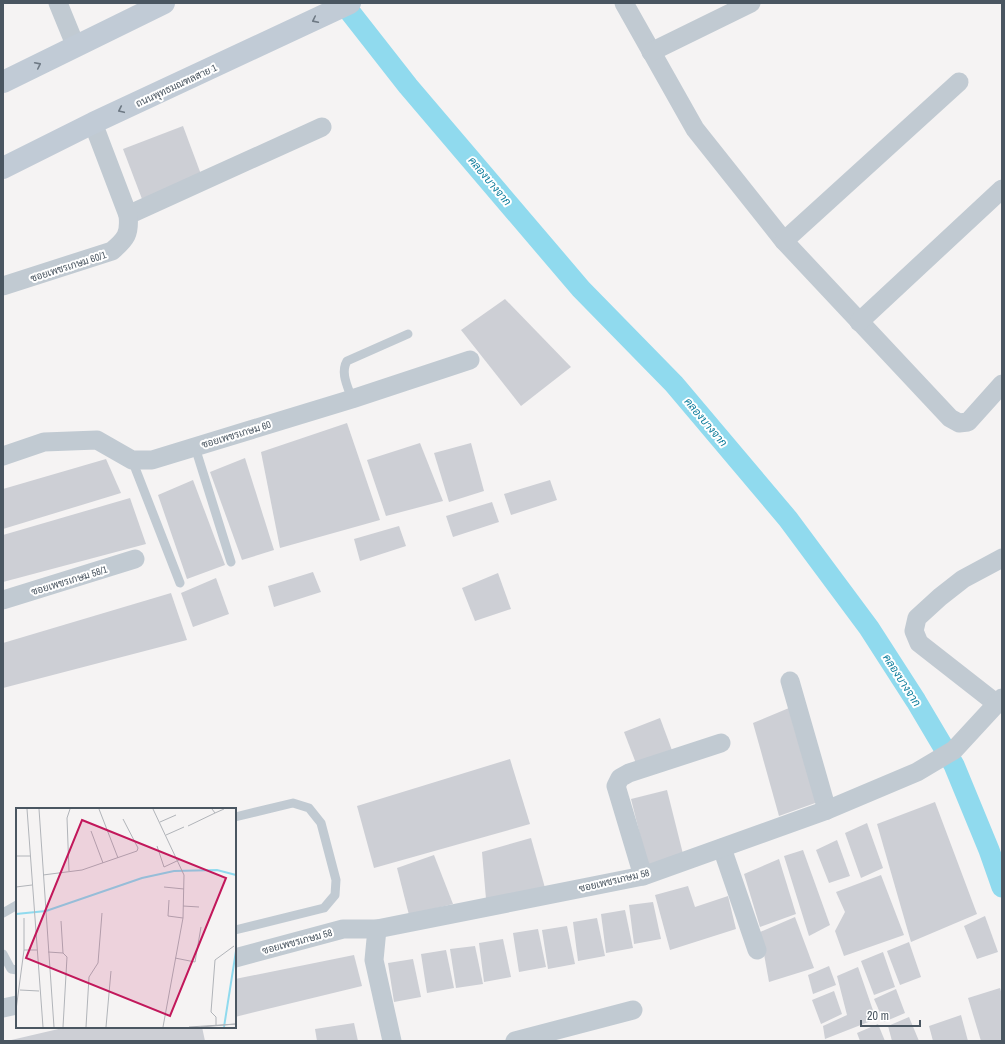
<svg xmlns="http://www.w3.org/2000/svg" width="1005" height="1044" font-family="'Archivo Narrow',Sarabun,sans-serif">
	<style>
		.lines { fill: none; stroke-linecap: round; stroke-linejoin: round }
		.canal { stroke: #90daee; stroke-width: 21 }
		.building { fill: #cdcfd5 }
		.lane { stroke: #c1cad2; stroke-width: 9 }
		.street { stroke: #c1cad2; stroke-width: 19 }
		.secondary { stroke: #c1cbd6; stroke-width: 22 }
		.oneway { stroke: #6e7984 }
		.labels { text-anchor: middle; stroke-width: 4; stroke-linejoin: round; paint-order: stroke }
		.street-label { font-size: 10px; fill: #4a5661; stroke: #fff }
		.water-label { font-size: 11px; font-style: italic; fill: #0c7c9b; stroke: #fff }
		.inset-river { fill: none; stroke: #90daee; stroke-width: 2 }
		.inset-road { fill: none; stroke: #b1b4b9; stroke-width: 1 }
		.view { fill: #c2185b; fill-opacity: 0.15; stroke: #c2185b; stroke-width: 2 }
		.inset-edge { fill: none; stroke: #4a5661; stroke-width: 2 }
	</style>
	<rect width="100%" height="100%" fill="#f5f3f3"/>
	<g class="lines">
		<path class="canal" d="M343,3L408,86L581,289L674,384L788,519L869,628L916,701L954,765L989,850L1002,887"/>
	</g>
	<g class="building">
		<path d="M183,126L202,177L142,199L123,149Z"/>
		<path d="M505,299L571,367L521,406L461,330Z"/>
		<path d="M347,423L380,520L280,548L261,452Z"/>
		<path d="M420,443L443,501L386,516L367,460Z"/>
		<path d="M471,443L484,491L449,502L434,453Z"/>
		<path d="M245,458L274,550L242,560L210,472Z"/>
		<path d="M106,459L121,493L3,529V489Z"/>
		<path d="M193,480L225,565L187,579L158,495Z"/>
		<path d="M550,480L557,500L511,515L504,494Z"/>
		<path d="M130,498L146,544L3,582V535Z"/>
		<path d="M492,502L499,522L453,537L446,516Z"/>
		<path d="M399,526L406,546L360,561L354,539Z"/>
		<path d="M313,572L321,592L274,607L268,586Z"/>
		<path d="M498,573L511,609L475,621L462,588Z"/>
		<path d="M216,578L229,614L193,627L181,593Z"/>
		<path d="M171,593L187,640L3,688V643Z"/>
		<path d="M789,708L818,802L779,816L753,723Z"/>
		<path d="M660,718L673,753L637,766L624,732Z"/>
		<path d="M510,759L530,824L374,868L357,806Z"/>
		<path d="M667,790L683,854L648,867L631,799Z"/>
		<path d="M935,802L977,914L911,942L877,824Z"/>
		<path d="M867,823L883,868L861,878L845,833Z"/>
		<path d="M531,838L547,895L486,899L482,852Z"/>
		<path d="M837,840L850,876L829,883L816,850Z"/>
		<path d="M803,850L830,925L809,936L784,856Z"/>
		<path d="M434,855L453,904L409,915L397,868Z"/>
		<path d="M779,859L796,914L760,927L744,874Z"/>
		<path d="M881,875L904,935L844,956L835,931L845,912L836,892Z"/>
		<path d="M688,886L695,907L728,896L736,929L670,950L655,895Z"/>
		<path d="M653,902L661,939L634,944L629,905Z"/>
		<path d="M625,910L633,948L606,953L601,914Z"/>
		<path d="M985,916L998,952L977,959L964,926Z"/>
		<path d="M795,917L814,968L769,982L760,932Z"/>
		<path d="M597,918L605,956L578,961L573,922Z"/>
		<path d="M567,926L575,964L548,969L542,930Z"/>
		<path d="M538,929L546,967L519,972L513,933Z"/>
		<path d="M503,939L511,977L484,982L479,943Z"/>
		<path d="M909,942L921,977L900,985L887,951Z"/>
		<path d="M475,946L483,984L456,988L450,949Z"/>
		<path d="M446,950L454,988L427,993L421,954Z"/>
		<path d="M883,952L895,987L874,995L861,961Z"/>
		<path d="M354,955L362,986L235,1017V979Z"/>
		<path d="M413,959L421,997L394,1002L388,963Z"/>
		<path d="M829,966L836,985L813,994L808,975Z"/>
		<path d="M858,967L876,1019L825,1039L823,1026L847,1015L837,976Z"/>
		<path d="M1000,988L1002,995V1041H981L968,998Z"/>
		<path d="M896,989L905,1013L884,1022L874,999Z"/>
		<path d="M834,991L842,1014L821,1024L812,1000Z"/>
		<path d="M961,1015L968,1041H933L929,1026Z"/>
		<path d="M909,1017L919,1041H892L888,1026Z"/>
		<path d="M354,1023L358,1041H317L315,1029Z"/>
		<path d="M878,1024L885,1041H860L857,1033Z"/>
		<path d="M67,1027H202L205,1041H7Z"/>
	</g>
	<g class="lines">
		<g class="lane">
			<path d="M352,399C348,387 340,373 347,361L408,334"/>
			<path d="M195,447L231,562"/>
			<path d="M132,460L180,583"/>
			<path d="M235,817L293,803L309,808L321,823L336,880L335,895L324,908L235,930"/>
			<path d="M3,913L17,905"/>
			<path d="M3,954L11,969L17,970"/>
		</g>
		<g class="street">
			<path d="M58,3L76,47"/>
			<path d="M624,3L695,129L784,241L950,418L959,423L968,422L1002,384"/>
			<path d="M651,52L751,3"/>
			<path d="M128,215L322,127"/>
			<path d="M784,241L959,82"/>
			<path d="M3,286L112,251C126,239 130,234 128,215L93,123"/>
			<path d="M859,322L1002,189"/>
			<path d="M3,456L44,442L97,440L132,460H152L352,399L470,360"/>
			<path d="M3,600L135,559"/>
			<path d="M790,681L827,810"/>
			<path d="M997,704L919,643L914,631L917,618L940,597L963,579L1002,558"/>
			<path d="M722,848L757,950"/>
			<path d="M643,876L616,786L620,778L629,773L721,743"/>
			<path d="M377,929L374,960L392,1041"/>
			<path d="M235,958L343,929H377L643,876L827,810L917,772L954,750L1002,698"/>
			<path d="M3,1008L17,1005"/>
			<path d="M515,1041L633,1010"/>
		</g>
		<g class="secondary">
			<path d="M3,82L164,3"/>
			<path d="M3,168L93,123L350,3"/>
		</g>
	</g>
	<defs><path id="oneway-chevron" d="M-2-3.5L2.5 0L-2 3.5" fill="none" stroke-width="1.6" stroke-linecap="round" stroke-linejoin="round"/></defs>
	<g class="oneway">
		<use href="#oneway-chevron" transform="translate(315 20) rotate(154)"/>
		<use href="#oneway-chevron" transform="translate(38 65) rotate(-26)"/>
		<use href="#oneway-chevron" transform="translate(121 110) rotate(155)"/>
	</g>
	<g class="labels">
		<g class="street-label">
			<text transform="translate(176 85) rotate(-25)" y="4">ถนนพุทธมณฑลสาย 1</text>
			<text transform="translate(68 266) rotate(-18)" y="4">ซอยเพชรเกษม 60/1</text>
			<text transform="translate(236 434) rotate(-17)" y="4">ซอยเพชรเกษม 60</text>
			<text transform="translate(69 580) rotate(-17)" y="4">ซอยเพชรเกษม 58/1</text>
			<text transform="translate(614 880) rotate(-13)" y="4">ซอยเพชรเกษม 58</text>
			<text transform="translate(297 941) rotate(-15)" y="4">ซอยเพชรเกษม 58</text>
		</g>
		<g class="water-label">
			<text transform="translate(490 181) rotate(50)" y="4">คลองบางจาก</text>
			<text transform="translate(706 422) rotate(50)" y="4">คลองบางจาก</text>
			<text transform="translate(902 680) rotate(57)" y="4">คลองบางจาก</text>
		</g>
	</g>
	<g transform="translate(16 808)">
		<rect width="220" height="220" fill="#f5f3f3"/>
		<path class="inset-river" d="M0,106L30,103L126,70L158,63L201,62L220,67M208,219L220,143"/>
		<path class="inset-road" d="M11,1L27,219M23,1L38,219M83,1L102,50M137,1L168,67L167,110L147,219M196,1L199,5L208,1M144,14L160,7M172,18L199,5M75,23L87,55M150,27L168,19M141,38L148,59L163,52M0,48H14M53,63L51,10L54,1M27,67L66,62L121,43L122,40L107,11M0,79L16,77M148,79L168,81M153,92L152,108L167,110M167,98L183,99M45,113L47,145M8,142H21M32,144L47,145L51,149L47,219M159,150L179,154L185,119M4,182L23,183M0,202L8,142V110M200,217V209L195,204L199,152L218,138M70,219L73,169L82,155L86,105M90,219L95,163M173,219L220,216M185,219L220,216"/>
		<path class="view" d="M66,12L210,70L154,208L10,150Z"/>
		<rect width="220" height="220" class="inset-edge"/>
	</g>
	<rect width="1005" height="1044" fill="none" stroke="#4a5661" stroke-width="8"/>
	<path d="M861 1020v6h59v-6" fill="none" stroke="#4a5661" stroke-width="2"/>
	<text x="867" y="1020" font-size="12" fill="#4a5661" stroke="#ffffff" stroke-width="3" paint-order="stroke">20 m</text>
</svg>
